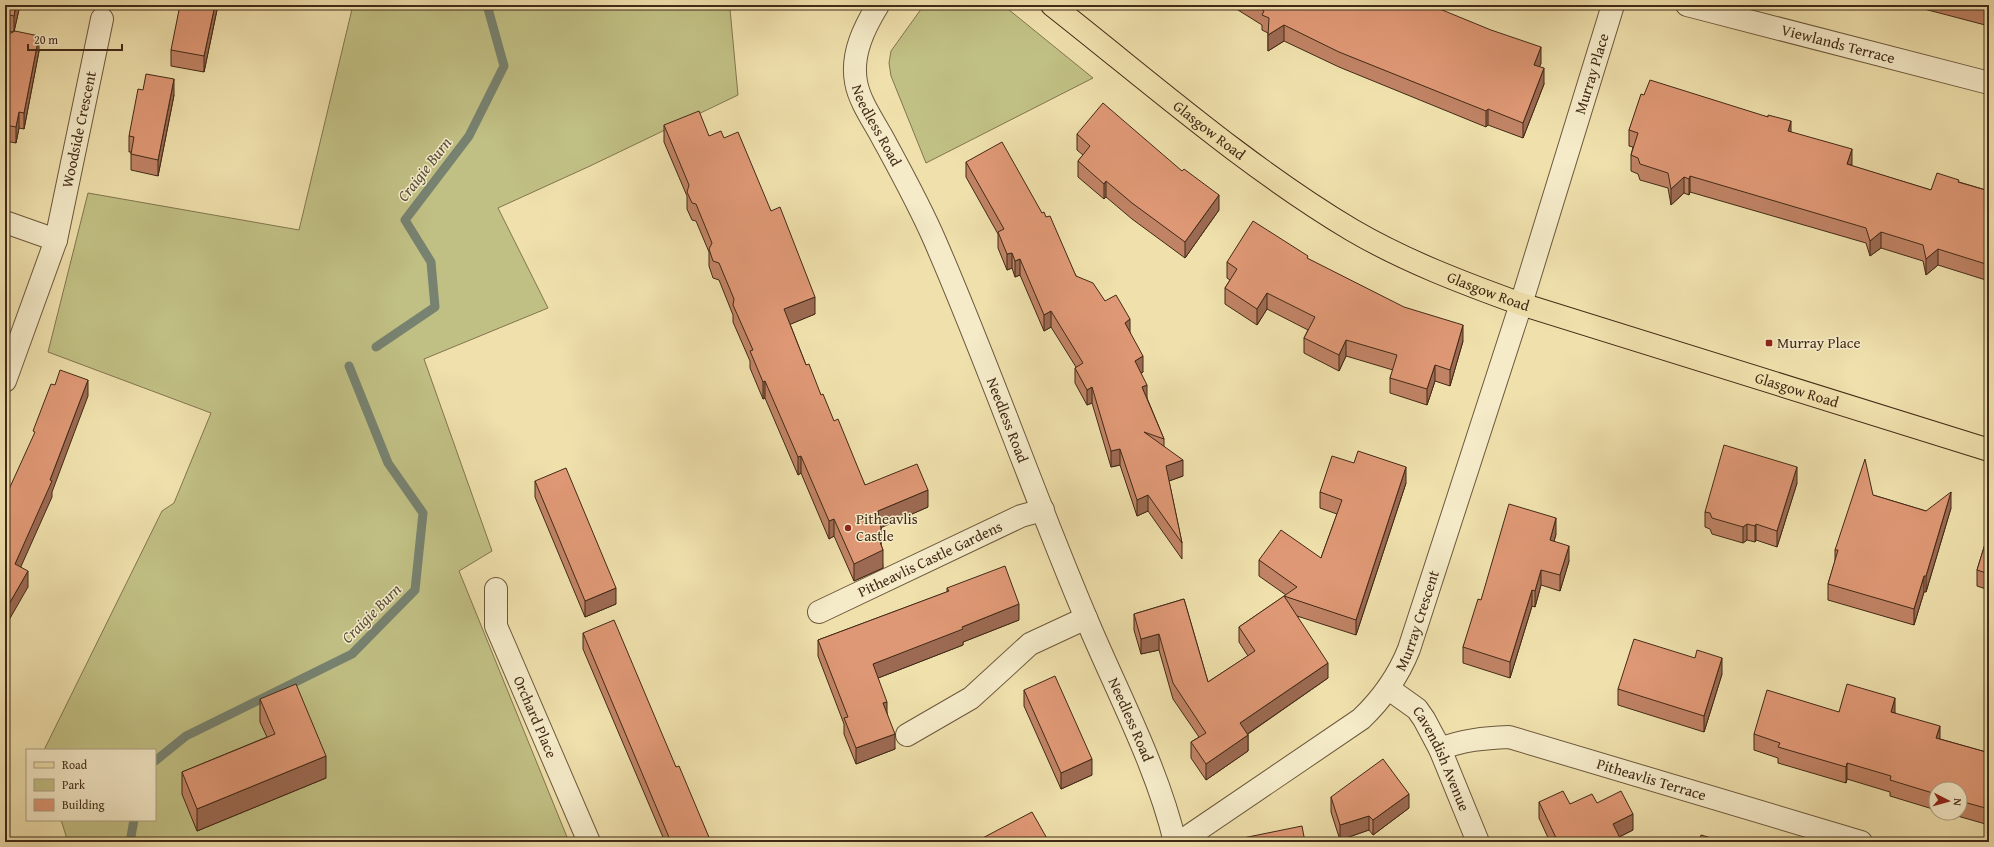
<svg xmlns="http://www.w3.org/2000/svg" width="1994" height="847" font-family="'Gentium Book Plus',serif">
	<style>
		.green { fill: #c1c084; stroke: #82754e }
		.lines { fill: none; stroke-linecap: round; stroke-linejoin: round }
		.stream { stroke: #778270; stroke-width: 9 }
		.minor-casing { stroke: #6d583c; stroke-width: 24 }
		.major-casing { stroke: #422a17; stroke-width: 24 }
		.minor { stroke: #f5ebc9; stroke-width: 22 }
		.major { stroke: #efe0ac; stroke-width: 22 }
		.wall { fill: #c08365; stroke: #422a17 }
		.shaded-wall { fill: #9c6a52; stroke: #422a17 }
		.building { fill: #df9875; stroke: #422a17 }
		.poi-dot { fill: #8f2418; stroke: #f5ebc9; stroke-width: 1.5 }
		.labels { text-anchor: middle; stroke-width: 3; stroke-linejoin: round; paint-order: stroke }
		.street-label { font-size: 15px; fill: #422a17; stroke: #f5ebc9 }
		.poi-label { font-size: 15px; fill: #422a17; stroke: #f5ebc9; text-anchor: start }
		.water-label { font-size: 16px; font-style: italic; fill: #584f3c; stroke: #f5ebc9 }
	</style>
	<rect width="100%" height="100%" fill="#efe0ac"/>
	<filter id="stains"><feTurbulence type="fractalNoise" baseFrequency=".005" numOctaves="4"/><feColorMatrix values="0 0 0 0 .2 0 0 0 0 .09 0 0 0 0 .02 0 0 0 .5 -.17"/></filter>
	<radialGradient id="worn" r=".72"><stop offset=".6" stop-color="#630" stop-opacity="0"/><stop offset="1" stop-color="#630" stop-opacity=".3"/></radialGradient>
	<g class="green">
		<path d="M353,5H725L730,9L738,95L590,166L498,208L548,308L424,359L492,551L459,571L569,842H68L61,820H155V750H44L162,511L174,503L211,413L48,352L88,193L299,230Z"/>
		<path d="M924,5H1003L1093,78L926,163L891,76L889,63L891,51Z"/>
	</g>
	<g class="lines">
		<g class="stream">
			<path d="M376,347L435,307L431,262L405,220L469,136L504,66L487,5"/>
			<path d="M155,761L186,736L352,654L415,590L423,513L388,463L349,366"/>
			<path d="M130,842L134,820"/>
		</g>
		<g class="minor-casing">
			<g id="minor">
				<path id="s1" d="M878,5C864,28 851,54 856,82C859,100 872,119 881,135C900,170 919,204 935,241C989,365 1033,493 1086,618C1116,690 1157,766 1175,842"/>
				<path id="s2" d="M1687,5L1989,83"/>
				<path d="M5,222L56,240"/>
				<path id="s3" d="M5,381L56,240L102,19"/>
				<path id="s4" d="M496,589V626L589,842"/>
				<path id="s5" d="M819,612L1021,516L1043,510"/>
				<path id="s6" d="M1389,689L1417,709L1424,719L1440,749L1478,842"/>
				<path d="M907,735L971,698L1030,644L1086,618"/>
				<path id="s7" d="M1440,749C1462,740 1485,738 1509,737L1861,842"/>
				<path id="s8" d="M1180,842L1361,719C1383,698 1398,677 1409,649L1521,304L1613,5"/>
			</g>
		</g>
		<g class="major-casing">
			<g id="major">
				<path id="s9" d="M1052,5C1150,82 1245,166 1352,230C1405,261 1463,283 1521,304L1989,450"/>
			</g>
		</g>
		<use href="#minor" class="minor"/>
		<use href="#major" class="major"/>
	</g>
	<g class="wall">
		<path d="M5,5H20L14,31L39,51L24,129L19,128L16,143L5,141V36L13,32L5,30Z"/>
		<path d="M218,5L204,72L171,66V50Z"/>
		<path d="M1230,5H1430L1541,63L1539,67L1544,84L1523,138L1488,125L1486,127L1339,67L1284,41L1268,51V33L1262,30V25Z"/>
		<path d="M1909,5H1989V26Z"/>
		<path d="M174,95L158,176L131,170V152H129V136Z"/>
		<path d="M1644,95L1768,117L1791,132L1852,166L1931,190L1959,182L1989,191V281L1938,265L1926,275L1923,261L1881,248L1870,256L1866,243L1690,192L1689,195L1684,193L1671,205L1668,188L1640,180L1638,174L1631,171V155L1633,147L1629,146V130Z"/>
		<path d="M664,125L709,136L724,138L771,211L815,314L790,324L806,365L865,485L928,507L881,527V546L883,568L854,581L834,536L829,539L801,473L798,475L765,398L763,399L750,368V361L733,322V315L719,280L713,278L709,266V252L696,221L692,220L687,209V196L664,142Z"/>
		<path d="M1077,134L1219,210L1185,258L1132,219L1106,197L1104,199L1078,177V161L1083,155L1077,150Z"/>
		<path d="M966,162L1042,213L1046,217L1076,276L1105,301L1130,333L1143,372L1141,373L1147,398L1164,439V446L1183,476L1169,481L1182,543V559L1148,511L1137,516L1120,465L1111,467L1092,403L1087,405L1075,383V368L1076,367L1051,327L1044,331L1020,275L1015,277L1012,268L1007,270L998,248V234L966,177Z"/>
		<path d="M1308,259L1463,341L1450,386L1435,381L1427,405L1390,393V378L1393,370L1346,356L1339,371L1304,353V338L1308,330L1267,309L1257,325L1225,304V288L1230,280L1227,278V262Z"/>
		<path d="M535,481L616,604L585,617L535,497Z"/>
		<path d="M1406,483L1356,635L1297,616L1328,678L1248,734V751L1206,780L1191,758V742L1199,737L1173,699L1159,650L1141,654L1134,630V614L1184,599L1208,682L1248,656L1239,642V627L1286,595L1259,576V560L1321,558L1337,514L1320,508V492Z"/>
		<path d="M1797,483L1777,547L1756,540L1755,542L1747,540L1743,543L1712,534L1710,529L1705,527V512Z"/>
		<path d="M1873,495L1926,511L1951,508L1926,592H1924L1914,625L1828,600V584L1835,561V550Z"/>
		<path d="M1989,531V590L1977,586V570Z"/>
		<path d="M1556,534L1554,541L1569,561L1560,591L1541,585L1535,607L1532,606L1510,678L1463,663V647L1481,600Z"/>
		<path d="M947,588L1019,620L963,642V645L878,678L887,713L895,749L856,764L844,734V724L818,656V640L947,592Z"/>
		<path d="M583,633L676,767L711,842H665L583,649Z"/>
		<path d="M1722,674L1704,732L1618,705V689Z"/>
		<path d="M1024,690L1092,775L1061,789L1024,706Z"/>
		<path d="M260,699L326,778L197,831L182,794V772L267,737L260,722Z"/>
		<path d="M1839,712L1895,713L1940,739L1986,752L1989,750V825L1947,813H1960V789H1936V810L1890,796V792L1847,779L1846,783L1778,763V758L1754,750V734Z"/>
		<path d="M1331,797L1409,808L1373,835L1369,830L1340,840L1331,812Z"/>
		<path d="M1539,802L1570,804L1597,803L1633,830L1619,837L1622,842H1550L1539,818Z"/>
	</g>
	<g class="shaded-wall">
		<path d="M16,5H20L14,32V16Z"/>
		<path d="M215,5H218L204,72V56Z"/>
		<path d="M1284,25V41L1268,51V35Z"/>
		<path d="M39,36V51L24,129V113Z"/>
		<path d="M1541,47V63L1534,81V65Z"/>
		<path d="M1544,68V84L1523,138V123Z"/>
		<path d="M174,79V95L158,176V160Z"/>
		<path d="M1488,109V125L1486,127V111Z"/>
		<path d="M19,112V128L16,143V127Z"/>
		<path d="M1791,121V137L1788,131Z"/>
		<path d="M1852,149V165L1847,164Z"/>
		<path d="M1690,176V192L1689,195V179Z"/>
		<path d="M1684,177V193L1671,205V189Z"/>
		<path d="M1106,181V197L1104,199V184Z"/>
		<path d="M1219,195V210L1185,258V242Z"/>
		<path d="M1881,232V248L1870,256V241Z"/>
		<path d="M1938,249V265L1926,275V259Z"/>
		<path d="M1012,253V268L1007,270V254Z"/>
		<path d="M1020,259V275L1015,277V261Z"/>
		<path d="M1267,293V309L1257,325V309Z"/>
		<path d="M815,297V314L784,327V309Z"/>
		<path d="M1051,311V327L1044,331V315Z"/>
		<path d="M1130,319V335L1125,323Z"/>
		<path d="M1463,325V341L1450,386V370Z"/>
		<path d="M1346,340V356L1339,371V355Z"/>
		<path d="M1143,356V372L1135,376V361Z"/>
		<path d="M1435,365V381L1427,405V389Z"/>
		<path d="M88,380V396L52,492V497L15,580V564L50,480Z"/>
		<path d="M765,381V398L763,399V382Z"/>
		<path d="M1147,385V401L1142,387Z"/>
		<path d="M1092,387V403L1087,405V390Z"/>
		<path d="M1120,449V465L1111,467V451Z"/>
		<path d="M801,456V473L798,475V457Z"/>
		<path d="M1183,460V476L1166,482V466Z"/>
		<path d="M1406,467V483L1356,635V620Z"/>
		<path d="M1797,467V483L1777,547V531Z"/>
		<path d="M928,490V507L878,529V511Z"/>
		<path d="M1951,492V508L1926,592V576Z"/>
		<path d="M1148,495V511L1137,516V500Z"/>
		<path d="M1556,518V534L1550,556V540Z"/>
		<path d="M834,519V536L829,539V521Z"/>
		<path d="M1747,524V540L1743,543V527Z"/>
		<path d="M1756,524V540L1755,542V526Z"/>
		<path d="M881,528V545L883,550V568L854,581V564L880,542Z"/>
		<path d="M1569,546V561L1560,591V575Z"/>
		<path d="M1541,570V585L1535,607V591Z"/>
		<path d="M28,571V587L9,620V633L5,640V611Z"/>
		<path d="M1924,576V592L1914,625V609Z"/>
		<path d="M616,588V604L585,617V601Z"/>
		<path d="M1532,590V606L1510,678V662Z"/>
		<path d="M1019,604V620L963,642V645L873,680V664L962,627Z"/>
		<path d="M1159,634V650L1141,654V639Z"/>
		<path d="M1722,658V674L1704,732V716Z"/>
		<path d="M1328,663V678L1240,739V723Z"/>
		<path d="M1895,698V713L1891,712Z"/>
		<path d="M887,702V718L883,703Z"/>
		<path d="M1940,726V742L1936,738Z"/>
		<path d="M895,734V749L856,764V748Z"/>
		<path d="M1248,735V751L1206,780V764Z"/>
		<path d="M326,756V778L197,831V809Z"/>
		<path d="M1092,759V775L1061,789V773Z"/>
		<path d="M1847,763V779L1846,783V767Z"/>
		<path d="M1409,794V808L1373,835V820Z"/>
		<path d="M1633,814V830L1613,840V824Z"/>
		<path d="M1369,816V830L1340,840V825Z"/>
	</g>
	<g class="building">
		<path d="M5,5H16L14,16L5,14Z"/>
		<path d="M180,5H215L204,56L171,50Z"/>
		<path d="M1255,5H1430L1491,30L1541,47L1534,65L1544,68L1523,123L1488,109L1486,111L1339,52L1284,25L1268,35L1269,18L1262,15L1264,11Z"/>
		<path d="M1971,5H1989V10Z"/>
		<path d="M15,31L39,36L24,113L19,112L16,127L5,125V36Z"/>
		<path d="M146,74L174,79L158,160L131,154L134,137L129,136L138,89L143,90Z"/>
		<path d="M1650,80L1768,117V115L1791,121L1788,131L1852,149L1847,164L1931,190L1937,173L1959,180L1958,182L1989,191V265L1938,249L1926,259L1923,245L1881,232L1870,241L1866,228L1690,176L1689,179L1684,177L1671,189L1668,173L1640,164L1638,158L1631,155L1638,133L1629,130L1641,94L1644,95Z"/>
		<path d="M1103,103L1182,171L1184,169L1219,195L1185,242L1132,203L1106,181L1104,184L1078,161L1090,146L1077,134Z"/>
		<path d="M699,111L709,136L721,131L724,138L738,132L771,211L780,207L815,297L784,309L806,365L809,364L821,395L823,394L834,421L838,419L865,485L917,464L928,490L878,511L881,528L880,542L883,550L854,564L834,519L829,521L801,456L798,457L765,381L763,382L750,351L753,350L733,305L734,299L719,263L713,261L709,249L712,243L696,204L692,203L687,192L689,185L664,125Z"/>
		<path d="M1002,142L1042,213L1044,212L1046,217L1050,216L1076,276L1093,283L1105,301L1116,295L1130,319L1125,323L1143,356L1135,361L1147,385L1142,387L1164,439L1144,432L1183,460L1166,466L1182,543L1148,495L1137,500L1120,449L1111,451L1092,387L1087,390L1075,368L1083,363L1051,311L1044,315L1020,259L1015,261L1012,253L1007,254L998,232L1004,229L966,162Z"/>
		<path d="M1253,221L1308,256L1307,258L1404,307L1463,325L1450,370L1435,365L1427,389L1390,378L1397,355L1346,340L1339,355L1304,338L1315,317L1267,293L1257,309L1225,288L1237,269L1227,262Z"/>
		<path d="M60,370L88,380L50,480L52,481L15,564L28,571L5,611V498L35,432L33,431L51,384L55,385Z"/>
		<path d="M1724,445L1797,467L1777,531L1756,524L1755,526L1747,524L1743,527L1712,518L1710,513L1705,512Z"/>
		<path d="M1358,451L1406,467L1356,620L1284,596L1297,587L1259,560L1281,530L1321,558L1342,500L1320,492L1332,456L1354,463Z"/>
		<path d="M1865,459L1873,495L1926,511L1951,492L1926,576H1924L1914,609L1828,584L1838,550H1835Z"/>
		<path d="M566,468L616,588L585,601L535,481Z"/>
		<path d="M1509,504L1556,518L1550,540L1569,546L1560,575L1541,570L1535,591L1532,590L1510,662L1463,647L1478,599L1481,600Z"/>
		<path d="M1989,531V574L1977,570Z"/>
		<path d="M1005,566L1019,604L962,627L963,629L873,664L887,702L883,703L895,734L856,748L844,718L848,717L818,640L949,591L947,588Z"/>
		<path d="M1284,596L1328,663L1240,723L1248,735L1206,764L1191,742L1206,733L1173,683L1159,634L1141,639L1134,614L1184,599L1208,682L1255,651L1239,627Z"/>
		<path d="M5,614L9,617L5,624Z"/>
		<path d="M614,620L676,767L679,766L711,842H671L583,633Z"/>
		<path d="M1634,639L1695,658L1697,650L1722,658L1704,716L1618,689Z"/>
		<path d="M1055,676L1092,759L1061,773L1024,690Z"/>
		<path d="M296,684L326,756L197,809L182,772L275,734L260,699Z"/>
		<path d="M1847,684L1895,698L1891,712L1940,726L1936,738L1986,752L1987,749L1989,750V809L1960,801V789H1936V794L1890,780L1891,776L1847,763L1846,767L1778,747L1780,743L1754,734L1767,690L1839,712Z"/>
		<path d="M1383,759L1409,794L1373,820L1369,816L1340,825L1331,797Z"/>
		<path d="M1563,791L1570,804L1592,794L1597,803L1621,791L1633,814L1613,824L1622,842H1558L1539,802Z"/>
		<path d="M1032,812L1049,842H975Z"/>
		<path d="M1302,826L1305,842H1244L1243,838Z"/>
		<path d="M1701,835L1725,842H1699Z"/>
	</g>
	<g class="poi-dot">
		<rect x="1765" y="339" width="8" height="8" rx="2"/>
		<circle cx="848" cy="528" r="4"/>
	</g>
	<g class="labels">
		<g class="street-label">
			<text dy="5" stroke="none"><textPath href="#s2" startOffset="156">Viewlands Terrace</textPath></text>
			<text dy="5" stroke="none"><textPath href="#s8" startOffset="908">Murray Place</textPath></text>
			<text dy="5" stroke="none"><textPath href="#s1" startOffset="130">Needless Road</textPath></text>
			<text dy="5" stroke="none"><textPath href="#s3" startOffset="263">Woodside Crescent</textPath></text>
			<text dy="5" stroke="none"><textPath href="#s9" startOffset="201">Glasgow Road</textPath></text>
			<text dy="5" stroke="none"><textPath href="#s9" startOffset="525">Glasgow Road</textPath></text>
			<text dy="5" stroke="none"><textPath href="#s9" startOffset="849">Glasgow Road</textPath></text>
			<text dy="5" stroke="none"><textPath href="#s1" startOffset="453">Needless Road</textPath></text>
			<text dy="5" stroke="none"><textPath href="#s5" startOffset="123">Pitheavlis Castle Gardens</textPath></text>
			<text dy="5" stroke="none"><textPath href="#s8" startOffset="334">Murray Crescent</textPath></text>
			<text dy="5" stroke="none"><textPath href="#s4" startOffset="136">Orchard Place</textPath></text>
			<text dy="5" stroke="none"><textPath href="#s1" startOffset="777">Needless Road</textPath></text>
			<text dy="5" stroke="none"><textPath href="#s6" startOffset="90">Cavendish Avenue</textPath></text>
			<text dy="5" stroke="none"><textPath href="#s7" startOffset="219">Pitheavlis Terrace</textPath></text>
		</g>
		<g class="poi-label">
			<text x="1777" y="348">Murray Place</text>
			<text x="856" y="524">Pitheavlis<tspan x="856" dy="17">Castle</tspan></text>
		</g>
		<g class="water-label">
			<text transform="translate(424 169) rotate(-52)" y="6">Craigie Burn</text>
			<text transform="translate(371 613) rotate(-45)" y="6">Craigie Burn</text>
		</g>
	</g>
	<rect width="1994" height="847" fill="none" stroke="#efe0ac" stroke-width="20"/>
	<rect x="6" y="6" width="1982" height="835" fill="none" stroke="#422a17" stroke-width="2"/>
	<rect x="10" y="10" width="1974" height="827" fill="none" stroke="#422a17"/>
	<rect x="26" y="749" width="130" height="72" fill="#f5ebc9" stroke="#ad9e82"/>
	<rect x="34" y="762" width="20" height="6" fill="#efe0ac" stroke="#ad9e82"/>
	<text x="62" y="769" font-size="12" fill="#422a17">Road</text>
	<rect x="34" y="779" width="20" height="12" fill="#c1c084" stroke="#ad9e82"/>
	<text x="62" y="789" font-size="12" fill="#422a17">Park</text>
	<rect x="34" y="799" width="20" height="12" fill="#df9875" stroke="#ad9e82"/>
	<text x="62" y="809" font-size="12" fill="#422a17">Building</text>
	<g transform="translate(1948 801) rotate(96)"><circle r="19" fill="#f5ebc9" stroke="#ad9e82"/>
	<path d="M0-3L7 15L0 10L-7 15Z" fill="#8f2418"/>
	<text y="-6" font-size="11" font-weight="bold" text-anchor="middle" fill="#422a17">N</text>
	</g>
	<path d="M28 44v6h94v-6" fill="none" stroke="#422a17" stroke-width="2"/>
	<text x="34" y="44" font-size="12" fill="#422a17" stroke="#f5ebc9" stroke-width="3" paint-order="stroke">20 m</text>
	<rect width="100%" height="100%" filter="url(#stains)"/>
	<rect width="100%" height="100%" fill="url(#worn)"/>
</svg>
